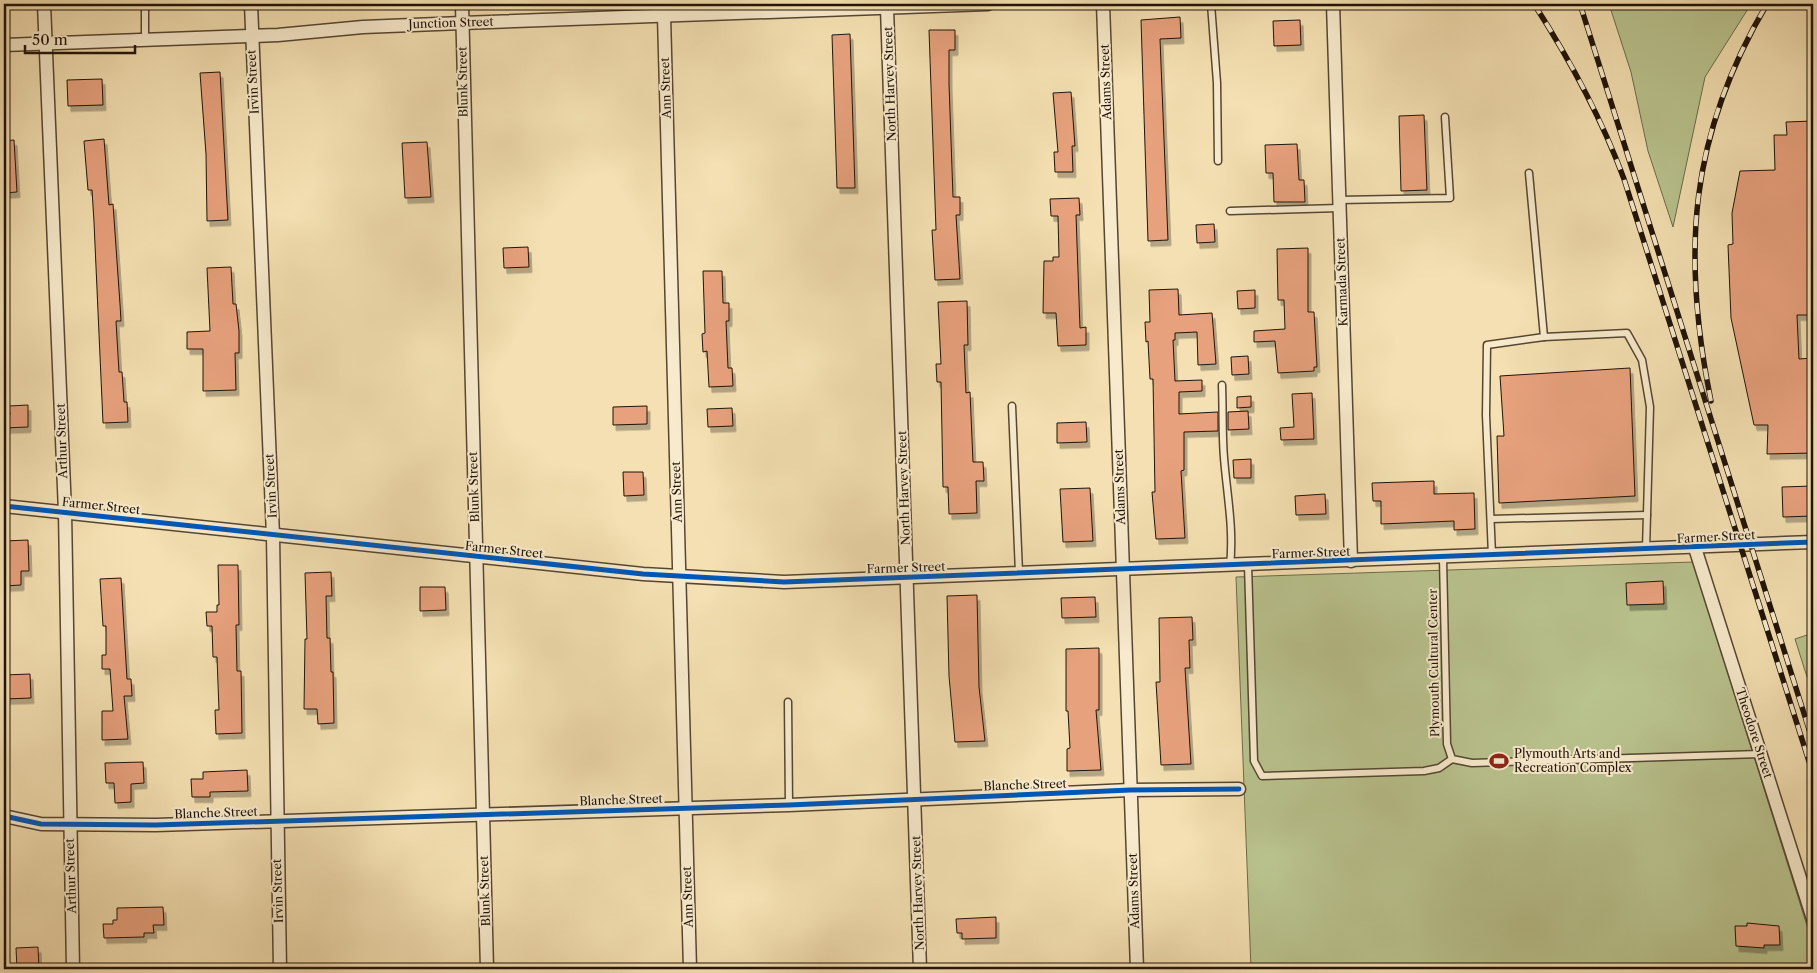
<svg xmlns="http://www.w3.org/2000/svg" width="1817" height="973" font-family="'Libre Caslon Text',serif">
	<style>
		.green { fill: #b9c38e; stroke: #6c6b4b }
		.building { fill: #e7a17d; stroke: #201308; filter: url(#shadow) }
		.lines { fill: none; stroke-linecap: round; stroke-linejoin: round }
		.service-casing { stroke: #554632; stroke-width: 9 }
		.minor-casing { stroke: #554632; stroke-width: 15 }
		.service { stroke: #f8ebcd; stroke-width: 6 }
		.minor { stroke: #f8ebcd; stroke-width: 12 }
		.rail-casing { stroke: #201308; stroke-width: 5.5 }
		.rail { stroke: #f8ebcd; stroke-width: 4; stroke-dasharray: 11; stroke-linecap: butt }
		.cycleway-casing { stroke: #f8ebcd; stroke-width: 8 }
		.cycleway { stroke: #0057b8; stroke-width: 5 }
		.labels { text-anchor: middle; stroke-width: 4; stroke-linejoin: round; paint-order: stroke }
		.street-label { font-size: 12px; fill: #201308; stroke: #f8ebcd }
		.poi-label { font-size: 12px; fill: #201308; stroke: #f8ebcd; text-anchor: start }
	</style>
	<defs>
		<filter id="shadow"><feDropShadow dx="3" dy="5.5" stdDeviation="0" flood-color="#0004"/></filter>
	</defs>
	<rect width="100%" height="100%" fill="#f4e0b2"/>
	<filter id="stains"><feTurbulence type="fractalNoise" baseFrequency=".004" numOctaves="4"/><feColorMatrix values="0 0 0 0 .2 0 0 0 0 .09 0 0 0 0 .02 0 0 0 .5 -.17"/></filter>
	<radialGradient id="worn" r=".72"><stop offset=".6" stop-color="#630" stop-opacity="0"/><stop offset="1" stop-color="#630" stop-opacity=".3"/></radialGradient>
	<g class="green">
		<path d="M1609,4H1751L1705,77L1673,227L1648,151L1631,72Z"/>
		<path d="M1693,562L1813,945V969H1251L1236,577Z"/>
		<path d="M1813,633V696L1795,639Z"/>
	</g>
	<g class="building">
		<path d="M1180,17L1181,38L1160,39L1168,240L1148,241L1141,20Z"/>
		<path d="M1300,20L1301,45L1274,46L1273,21Z"/>
		<path d="M929,30H955V50H949V84L953,197H960V215H956L960,279L935,280L932,230H936Z"/>
		<path d="M850,34L855,188H837L832,35Z"/>
		<path d="M220,72L228,220L207,221L206,154L200,73Z"/>
		<path d="M102,79L103,105L68,106L67,80Z"/>
		<path d="M1071,92L1075,146H1072L1073,172H1055L1054,152H1058L1053,93Z"/>
		<path d="M1424,115L1427,190L1401,191L1399,116Z"/>
		<path d="M1813,121V277H1809L1811,315H1797L1799,359L1813,358V453L1767,454L1768,425H1754L1731,318L1728,245L1733,244L1732,213L1740,171L1775,170L1774,135H1787L1786,122Z"/>
		<path d="M104,139L109,205L113,204L120,304L121,321H116L119,372H122L124,402H127L128,422L103,423L94,222L92,190H88L84,141Z"/>
		<path d="M14,140L17,192L4,193V141Z"/>
		<path d="M427,142L431,197L405,198L402,143Z"/>
		<path d="M1297,144L1299,180H1304L1305,202H1274L1273,173H1266L1265,145Z"/>
		<path d="M1079,198L1080,215H1076L1080,328L1086,327V345L1058,346L1056,313H1043L1044,261H1053V257H1059L1058,216H1051L1050,199Z"/>
		<path d="M1214,224L1215,242L1197,243L1196,225Z"/>
		<path d="M528,247L529,267L504,268L503,248Z"/>
		<path d="M1308,248V312H1314L1317,367H1314V371L1278,373L1275,341L1254,342V331L1285,329L1284,300H1278L1277,249Z"/>
		<path d="M231,267L233,304H236L239,331V353H235L236,390L203,391V349H187V332L210,331L207,268Z"/>
		<path d="M703,271H722L723,303H729V321H726L728,368H732L733,386L709,387L707,351L703,352L702,334L705,333Z"/>
		<path d="M1178,289L1179,315L1212,313L1216,364L1198,365L1197,332L1175,333V340H1173L1175,381L1202,380V391L1179,392V414L1218,412V431L1184,432V470L1181,471L1185,538L1156,539L1152,492H1155L1153,379H1150L1148,341L1146,342L1145,322H1150L1149,290Z"/>
		<path d="M1255,290V308L1238,309L1237,291Z"/>
		<path d="M967,301L968,345H964L966,393L970,392L973,462H983L984,481H976L977,513L949,514L948,487H943L941,382H937L936,364H941L938,302Z"/>
		<path d="M1248,356L1249,374L1232,375L1231,357Z"/>
		<path d="M1630,368L1635,496L1499,503L1497,436H1504L1500,376Z"/>
		<path d="M1312,393L1314,439L1281,440L1280,428L1294,427L1292,394Z"/>
		<path d="M1251,396V407L1237,408V397Z"/>
		<path d="M28,405V427L4,428V415H10L9,406Z"/>
		<path d="M647,406V424L613,425V407Z"/>
		<path d="M732,408L733,426L708,427L707,409Z"/>
		<path d="M1248,411L1249,429L1228,430V412Z"/>
		<path d="M1086,422L1087,442L1057,443V423Z"/>
		<path d="M1251,459V478H1234L1233,460Z"/>
		<path d="M623,472H643L644,495L624,496Z"/>
		<path d="M1434,481V494L1474,493L1475,529L1454,530V521L1381,524V501H1373L1372,483Z"/>
		<path d="M1813,486V516L1783,517L1782,487Z"/>
		<path d="M1090,488L1093,541L1063,542L1060,489Z"/>
		<path d="M1325,494L1326,514L1296,515L1295,496Z"/>
		<path d="M28,540L29,571H21V585L4,586V541Z"/>
		<path d="M218,565H238L239,625H236L237,671H241L242,733L216,734L215,710H219L217,657H213L212,626H207L206,612H217V605H219Z"/>
		<path d="M331,572L332,596H326L327,638H330L331,672H333L334,723L318,724L317,709H304L305,639H307L305,573Z"/>
		<path d="M121,578L127,679H131L132,696H124L128,739L102,740V711H113L110,669H102V655H106V626H103L100,579Z"/>
		<path d="M1663,581L1664,604L1627,605L1626,583Z"/>
		<path d="M420,587H445L446,610L420,611Z"/>
		<path d="M977,595L979,687L985,741L955,742L949,676L947,596Z"/>
		<path d="M1095,597L1096,617L1062,618L1061,598Z"/>
		<path d="M1192,617L1193,640H1189L1190,668H1185L1191,764L1161,765L1156,682H1160L1159,618Z"/>
		<path d="M1099,648V710H1096L1101,770L1067,771V749L1070,748L1068,711H1066V649Z"/>
		<path d="M30,674L31,698L5,699L4,675Z"/>
		<path d="M143,762L144,783L131,784V802L115,803L114,783H106L105,763Z"/>
		<path d="M247,770L248,791L210,792V797H192L191,779H203V772Z"/>
		<path d="M163,907L164,925H153L154,933H144V937L104,938L103,924H113V920H117V908Z"/>
		<path d="M996,917V938L962,939V933H957L956,919Z"/>
		<path d="M1747,923L1779,926L1780,945H1764V948L1736,946L1735,926H1747Z"/>
		<path d="M38,947L39,969H17L16,948Z"/>
	</g>
	<g class="lines">
		<g class="service-casing">
			<g id="service">
				<path d="M145,4V40"/>
				<path d="M673,4L674,15"/>
				<path d="M1211,4L1217,83L1218,161"/>
				<path d="M1529,173L1544,337"/>
				<path d="M1339,200L1450,198L1445,117"/>
				<path d="M1230,211L1339,208"/>
				<path d="M1222,385C1223,409 1222,434 1224,458C1227,495 1234,529 1230,566"/>
				<path d="M1012,406L1019,573"/>
				<path d="M1491,519L1647,515"/>
				<path d="M1492,555L1486,415L1487,345L1544,337L1627,333L1642,360L1650,407L1646,550"/>
				<path d="M1443,558L1447,744L1452,759L1472,763L1760,754"/>
				<path d="M1248,565L1254,761L1262,776L1424,771L1439,768L1452,759"/>
				<path d="M788,702L789,805"/>
			</g>
		</g>
		<g class="minor-casing">
			<g id="minor">
				<path d="M44,4L65,512L73,969"/>
				<path d="M251,4L273,536L280,969"/>
				<path d="M462,4L487,969"/>
				<path d="M1103,4L1137,969"/>
				<path d="M1333,4L1351,561"/>
				<path d="M887,8L920,969"/>
				<path d="M664,16L690,969"/>
				<path d="M4,45L278,35L363,27L462,23L988,4"/>
				<path d="M4,506L643,574L784,582L1813,542"/>
				<path d="M1695,548L1813,919"/>
				<path d="M4,816L41,824L156,825L789,805L1130,790L1239,789"/>
			</g>
		</g>
		<use href="#service" class="service"/>
		<use href="#minor" class="minor"/>
		<g class="rail-casing">
			<g id="rail">
				<path d="M1534,4C1570,60 1601,117 1624,179L1813,774"/>
				<path d="M1580,4L1813,742"/>
				<path d="M1711,401C1681,253 1689,136 1767,4"/>
			</g>
		</g>
		<use href="#rail" class="rail"/>
		<g class="cycleway-casing">
			<g id="cycleway">
				<path d="M4,506L643,574L784,582L1813,542"/>
				<path d="M4,816L41,824L156,825L789,805L1130,790L1239,789"/>
			</g>
		</g>
		<use href="#cycleway" class="cycleway"/>
	</g>
	<defs>
		<g id="stadium-bare" transform="scale(1.5)"><path d="M0-5a6.5 5 0 1 0 0 10a6.5 5 0 1 0 0-10ZM-3.5-1.8h7v3.6h-7Z" fill="#8f2418" stroke="#f8ebcd" stroke-width="2.5" paint-order="stroke"/></g>
	</defs>
	<g fill-rule="evenodd">
		<use href="#stadium-bare" x="1499" y="761"/>
	</g>
	<g class="labels">
		<g class="street-label">
			<text transform="translate(451 23) rotate(-2)" y="4">Junction Street</text>
			<text transform="translate(253 82) rotate(-93)" y="4">Irvin Street</text>
			<text transform="translate(463 82) rotate(-91)" y="4">Blunk Street</text>
			<text transform="translate(1106 82) rotate(-92)" y="4">Adams Street</text>
			<text transform="translate(890 84) rotate(-92)" y="4">North Harvey Street</text>
			<text transform="translate(666 88) rotate(-92)" y="4">Ann Street</text>
			<text transform="translate(1342 282) rotate(-92)" y="4">Karmada Street</text>
			<text transform="translate(62 441) rotate(-92)" y="4">Arthur Street</text>
			<text transform="translate(271 486) rotate(-93)" y="4">Irvin Street</text>
			<text transform="translate(474 487) rotate(-92)" y="4">Blunk Street</text>
			<text transform="translate(1120 487) rotate(-92)" y="4">Adams Street</text>
			<text transform="translate(904 488) rotate(-92)" y="4">North Harvey Street</text>
			<text transform="translate(677 492) rotate(-92)" y="4">Ann Street</text>
			<text transform="translate(101 506) rotate(6)" y="4">Farmer Street</text>
			<text transform="translate(1716 537) rotate(-3)" y="4">Farmer Street</text>
			<text transform="translate(504 550) rotate(6)" y="4">Farmer Street</text>
			<text transform="translate(1311 553) rotate(-2)" y="4">Farmer Street</text>
			<text transform="translate(906 568) rotate(-2)" y="4">Farmer Street</text>
			<text transform="translate(1434 663) rotate(-91)" y="4">Plymouth Cultural Center</text>
			<text transform="translate(1754 733) rotate(72)" y="4">Theodore Street</text>
			<text transform="translate(1025 785) rotate(-2)" y="4">Blanche Street</text>
			<text transform="translate(621 800) rotate(-2)" y="4">Blanche Street</text>
			<text transform="translate(216 813) rotate(-2)" y="4">Blanche Street</text>
			<text transform="translate(71 876) rotate(-92)" y="4">Arthur Street</text>
			<text transform="translate(278 891) rotate(-92)" y="4">Irvin Street</text>
			<text transform="translate(485 891) rotate(-92)" y="4">Blunk Street</text>
			<text transform="translate(1134 891) rotate(-92)" y="4">Adams Street</text>
			<text transform="translate(918 893) rotate(-92)" y="4">North Harvey Street</text>
			<text transform="translate(688 897) rotate(-92)" y="4">Ann Street</text>
		</g>
		<g class="poi-label">
			<text x="1514" y="758">Plymouth Arts and<tspan x="1514" dy="14">Recreation Complex</tspan></text>
		</g>
	</g>
	<rect width="1817" height="973" fill="none" stroke="#f4e0b2" stroke-width="20"/>
	<rect x="5" y="5" width="1807" height="963" fill="none" stroke="#201308" stroke-width="2.5"/>
	<rect x="10" y="10" width="1797" height="953" fill="none" stroke="#201308"/>
	<path d="M25 45v8h110v-8" fill="none" stroke="#201308" stroke-width="2.5"/>
	<text x="32" y="45" font-size="15" fill="#201308" stroke="#f8ebcd" stroke-width="4" paint-order="stroke">50 m</text>
	<rect width="100%" height="100%" filter="url(#stains)"/>
	<rect width="100%" height="100%" fill="url(#worn)"/>
</svg>
